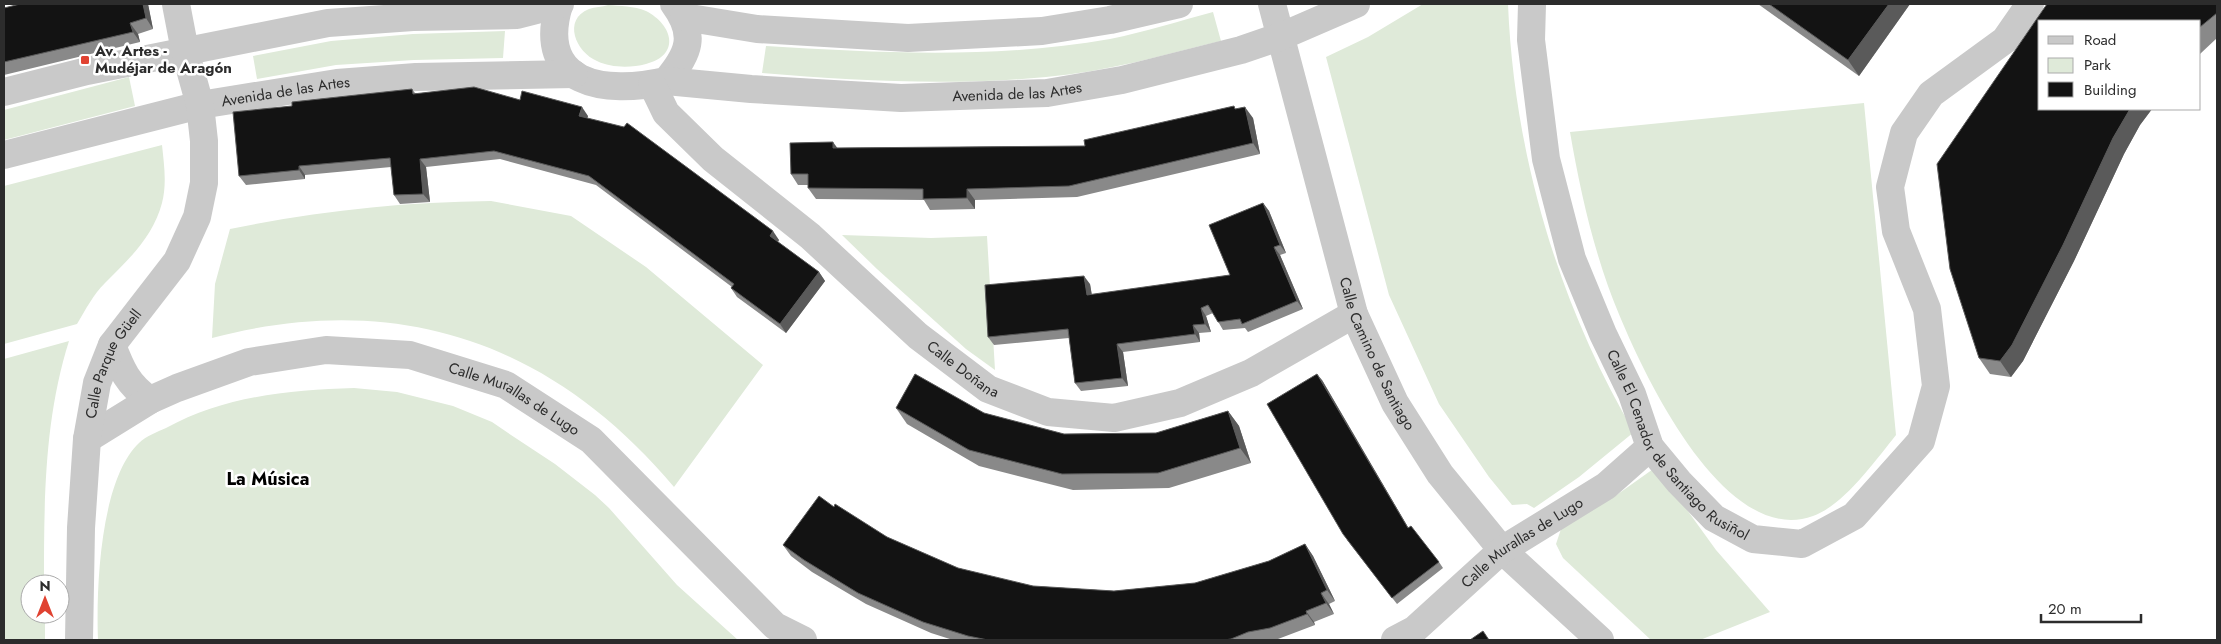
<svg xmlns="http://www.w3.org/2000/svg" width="2221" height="644" font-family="Jost,sans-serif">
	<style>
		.green { fill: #dfead9 }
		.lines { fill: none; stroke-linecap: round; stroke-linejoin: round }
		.minor { stroke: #c9c9c9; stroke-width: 28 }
		.wall { fill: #898989 }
		.shaded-wall { fill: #5a5a5a }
		.building { fill: #131313; stroke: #5a5a5a }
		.poi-dot { fill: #e04231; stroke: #fff; stroke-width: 2 }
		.labels { text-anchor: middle; stroke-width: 5; stroke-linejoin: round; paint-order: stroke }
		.poi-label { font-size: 15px; font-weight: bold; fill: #2c2c2c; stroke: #fff; text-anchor: start }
		.street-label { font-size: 15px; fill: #2c2c2c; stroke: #fff }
		.quarter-label { font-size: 18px; font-weight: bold; fill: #000; stroke: #fff }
	</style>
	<rect width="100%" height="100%" fill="#fff"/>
	<g class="green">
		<path d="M1423,4H1508C1514,153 1558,303 1634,432L1579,477L1534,508L1527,504L1512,505L1489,477L1439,404L1389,295L1326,57L1368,37Z"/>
		<path d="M608,5C620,6 634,6 646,11C673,25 681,55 646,64C631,68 611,68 597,61C576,52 562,20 589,9C595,7 602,7 608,5Z"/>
		<path d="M1213,12L1221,41C1163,55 1106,72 1046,77C951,86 857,81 762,73L766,46C878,53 999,59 1110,39C1145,32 1179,21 1213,12Z"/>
		<path d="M505,31L503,58L414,60L336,65L257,79L253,56L331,41L413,34Z"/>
		<path d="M129,77L135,106L4,140V110Z"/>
		<path d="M1864,103L1896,435C1875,461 1844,505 1813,516C1719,550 1632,352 1608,286C1590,235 1579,184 1570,132Z"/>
		<path d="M162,145C164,164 167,184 162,203C153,237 129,259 105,283C93,295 86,309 77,324L4,344V186Z"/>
		<path d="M491,201L571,216L646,267L763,365L674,487C552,342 397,289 212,338L215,284L230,229C318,211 401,202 491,201Z"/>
		<path d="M842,235L931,238L987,236L995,370L966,349L877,269Z"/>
		<path d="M69,341C44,420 44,502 44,584H30V614H45V640H4V359Z"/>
		<path d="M354,388L397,392L453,406L492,422L511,435L555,464L595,495L609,508L677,585L738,640H98C96,589 100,480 139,443C146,436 157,432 166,428C224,396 289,390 354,388Z"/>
		<path d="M1656,467L1716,550L1770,612L1700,640H1651L1563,558L1556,544L1561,529L1618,494Z"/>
	</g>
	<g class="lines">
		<g class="minor">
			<path id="s1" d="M1272,4L1354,314L1395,403L1440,474L1502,550L1600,640"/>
			<path id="s2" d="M1532,4L1531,40L1546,159L1572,259L1603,334L1632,394L1650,447L1679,482L1714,518L1753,539L1802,544L1854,516L1921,441L1936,386L1927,309L1896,231L1890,187L1904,133L1931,94L2005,40L2030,4"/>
			<path d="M559,5C535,85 605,95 666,81C689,54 697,35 674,4"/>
			<path d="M684,17L757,29L908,38L1042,31L1110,20L1179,4"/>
			<path id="s3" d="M666,81L751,89L901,98L1047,93L1122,80L1241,50L1282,36L1356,4"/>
			<path id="s4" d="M652,84L666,113L713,159L810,236L918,336L988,389L1048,412L1114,418L1180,403L1251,373L1354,314"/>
			<path d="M4,92L87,71L328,23L413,17L517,15L560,4"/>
			<path id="s5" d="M4,155L200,105L337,83L416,77L574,74"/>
			<path d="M112,345C121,369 128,385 150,400"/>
			<path id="s6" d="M87,439L150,400L177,388L249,362L326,350L410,355L506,385L591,440L775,626L803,640"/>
			<path id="s7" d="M79,640L81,528L87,439L97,383L112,345L177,261L197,217L204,183V141L200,105L185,51L176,4"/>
			<path id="s8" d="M1395,640L1414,630L1502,550L1606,486L1650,447"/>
		</g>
	</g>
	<g class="wall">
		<path d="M148,4L153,29L138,34L140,42L4,75V8Z"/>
		<path d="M1758,4H1910L1859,76Z"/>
		<path d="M2047,4H2217V38L2200,54V21L2040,109H2152L2140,125L2124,154L2074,261L2023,361L2011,377L1990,374L1979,358Z"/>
		<path d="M412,89L415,93L520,100L588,116L587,118L779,240L778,242L819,272L825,281L786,333L737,297L731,288L732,287L596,185L500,159L426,167L430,202L400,204L394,195L391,167L305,175V179L246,185L239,176L292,106Z"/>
		<path d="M1236,109L1253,118L1260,154L1077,197L975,200V209L930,210L924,200L816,199L808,188V185H798L791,174L838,148L1085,146Z"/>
		<path d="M1263,203L1269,211L1286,253L1280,255L1303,309L1248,332L1245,328L1223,330L1213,313L1206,316L1211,332L1199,333L1200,342L1123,352L1128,386L1081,391L1075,383L1069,338L994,345L988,337L1090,284L1092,295L1230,275Z"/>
		<path d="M1322,380L1408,528L1439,562L1443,568L1397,604L1347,540Z"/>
		<path d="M896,408L984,413L1064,434L1156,433L1228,411L1239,426L1251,463L1169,488L1073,490L979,466L907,424Z"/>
		<path d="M834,507L887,537L958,568L1033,586L1114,591L1195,583L1269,561L1305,544L1313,556L1335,601L1329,604L1334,614L1314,622L1315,625L1278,639L1274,640H953L931,633L866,604L812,572L791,556L783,545Z"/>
	</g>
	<g class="shaded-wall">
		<path d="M143,4H148L153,29L146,18Z"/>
		<path d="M1889,4H1910L1859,76L1848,60Z"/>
		<path d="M130,23L138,34L140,42L133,32Z"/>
		<path d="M582,107L588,116L585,125L579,116Z"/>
		<path d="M1245,107L1253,118L1260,154L1253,143Z"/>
		<path d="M2130,109H2152L2140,125L2124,154L2074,261L2023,361L2011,377L2000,361L2113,138Z"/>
		<path d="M833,142L841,153L833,148Z"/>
		<path d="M420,159L426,167L430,202L423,194Z"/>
		<path d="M299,166L305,175V179L299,170Z"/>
		<path d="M967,189L975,200V209L967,198Z"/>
		<path d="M1263,203L1269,211L1286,253L1280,245Z"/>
		<path d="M773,231L779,240L776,244L770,236Z"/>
		<path d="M1274,247L1280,255L1303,309L1297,301Z"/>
		<path d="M819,272L825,281L786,333L780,324Z"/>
		<path d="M1084,276L1090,284L1093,304L1087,295Z"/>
		<path d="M1201,308L1206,316L1211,332L1205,324Z"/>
		<path d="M1193,325L1199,333L1200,342L1195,334Z"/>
		<path d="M1117,344L1123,352L1128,386L1122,378Z"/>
		<path d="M1317,374L1322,380L1412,534L1408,528Z"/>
		<path d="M1228,411L1239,426L1251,463L1240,448Z"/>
		<path d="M1305,544L1313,556L1335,601L1327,590Z"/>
		<path d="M1321,593L1329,604L1334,614L1326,603Z"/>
		<path d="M1306,611L1314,622L1315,625L1307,614Z"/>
	</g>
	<g class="building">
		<path d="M20,4H143L146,18L130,23L133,32L4,62V8Z"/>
		<path d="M1769,4H1889L1848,60Z"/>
		<path d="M2047,4H2217V13L2200,27V21H2040V109H2130L2113,138L2063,245L2012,345L2000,361L1979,358L1950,269L1937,164Z"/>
		<path d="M474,87L520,100L522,91L582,107L579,116L624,127L627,123L773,231L770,236L819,272L780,324L731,288L734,284L589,176L494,151L420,159L423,194L394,195L390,158L299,166V170L239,176L233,112L292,106V102L412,89L413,94Z"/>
		<path d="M1234,106L1235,109L1245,107L1253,143L1069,186L967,189V198L923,199V189L808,188V174H791L790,143L833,142V148L1085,146L1084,140Z"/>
		<path d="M1263,203L1280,245L1274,247L1297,301L1242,324L1240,319L1218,322L1208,305L1201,308L1205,324L1193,325L1195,334L1117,344L1122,378L1075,383L1068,329L988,337L985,285L1084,276L1087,295L1230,275L1209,225Z"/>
		<path d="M915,374L984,413L1064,434L1156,433L1228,411L1240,448L1158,473L1062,474L969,450L896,408Z"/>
		<path d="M1317,374L1408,528L1411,526L1439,562L1392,598L1343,534L1267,404Z"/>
		<path d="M819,496L834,507L835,504L887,537L958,568L1033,586L1114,591L1195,583L1269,561L1305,544L1327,590L1321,593L1326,603L1306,611L1307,614L1270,628L1248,632L1231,639L1224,640H988L968,636L923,622L858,593L804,560L783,545Z"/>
		<path d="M1483,631L1489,640H1470Z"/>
	</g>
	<rect class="poi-dot" x="80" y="55" width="10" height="10" rx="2.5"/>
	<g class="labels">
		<g class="poi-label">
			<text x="95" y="56">Av. Artes -<tspan x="95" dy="17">Mudéjar de Aragón</tspan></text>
		</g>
		<g class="street-label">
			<text dy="5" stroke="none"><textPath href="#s3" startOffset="352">Avenida de las Artes</textPath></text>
			<text dy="5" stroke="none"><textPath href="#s5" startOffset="289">Avenida de las Artes</textPath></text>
			<text dy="5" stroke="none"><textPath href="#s1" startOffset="366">Calle Camino de Santiago</textPath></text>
			<text dy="5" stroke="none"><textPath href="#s7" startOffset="282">Calle Parque Güell</textPath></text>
			<text dy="5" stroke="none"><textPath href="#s4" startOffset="425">Calle Doñana</textPath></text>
			<text dy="5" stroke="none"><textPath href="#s6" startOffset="456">Calle Murallas de Lugo</textPath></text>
			<text dy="5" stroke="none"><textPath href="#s2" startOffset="478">Calle El Cenador de Santiago Rusiñol</textPath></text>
			<text dy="5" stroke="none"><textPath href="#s8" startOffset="161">Calle Murallas de Lugo</textPath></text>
		</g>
		<g class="quarter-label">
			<text x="268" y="485">La Música</text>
		</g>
	</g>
	<rect width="2221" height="644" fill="none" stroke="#2c2c2c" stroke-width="10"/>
	<rect x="2038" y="20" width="162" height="90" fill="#ffffff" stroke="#ababab"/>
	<rect x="2048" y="36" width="25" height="8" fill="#c9c9c9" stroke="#ababab"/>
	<text x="2084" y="45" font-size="15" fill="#2c2c2c">Road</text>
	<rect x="2048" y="58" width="25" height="15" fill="#dfead9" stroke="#ababab"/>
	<text x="2084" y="70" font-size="15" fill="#2c2c2c">Park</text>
	<rect x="2048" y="82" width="25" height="15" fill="#131313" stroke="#ababab"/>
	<text x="2084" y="95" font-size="15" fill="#2c2c2c">Building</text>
	<g transform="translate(45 599)"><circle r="24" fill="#ffffff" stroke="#ababab"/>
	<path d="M0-4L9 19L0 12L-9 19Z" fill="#e04231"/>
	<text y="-8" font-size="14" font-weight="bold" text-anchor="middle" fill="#2c2c2c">N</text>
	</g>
	<path d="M2041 614v8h100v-8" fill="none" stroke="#2c2c2c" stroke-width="2.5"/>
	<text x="2048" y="614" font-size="15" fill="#2c2c2c" stroke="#ffffff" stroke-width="4" paint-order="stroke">20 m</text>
</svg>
